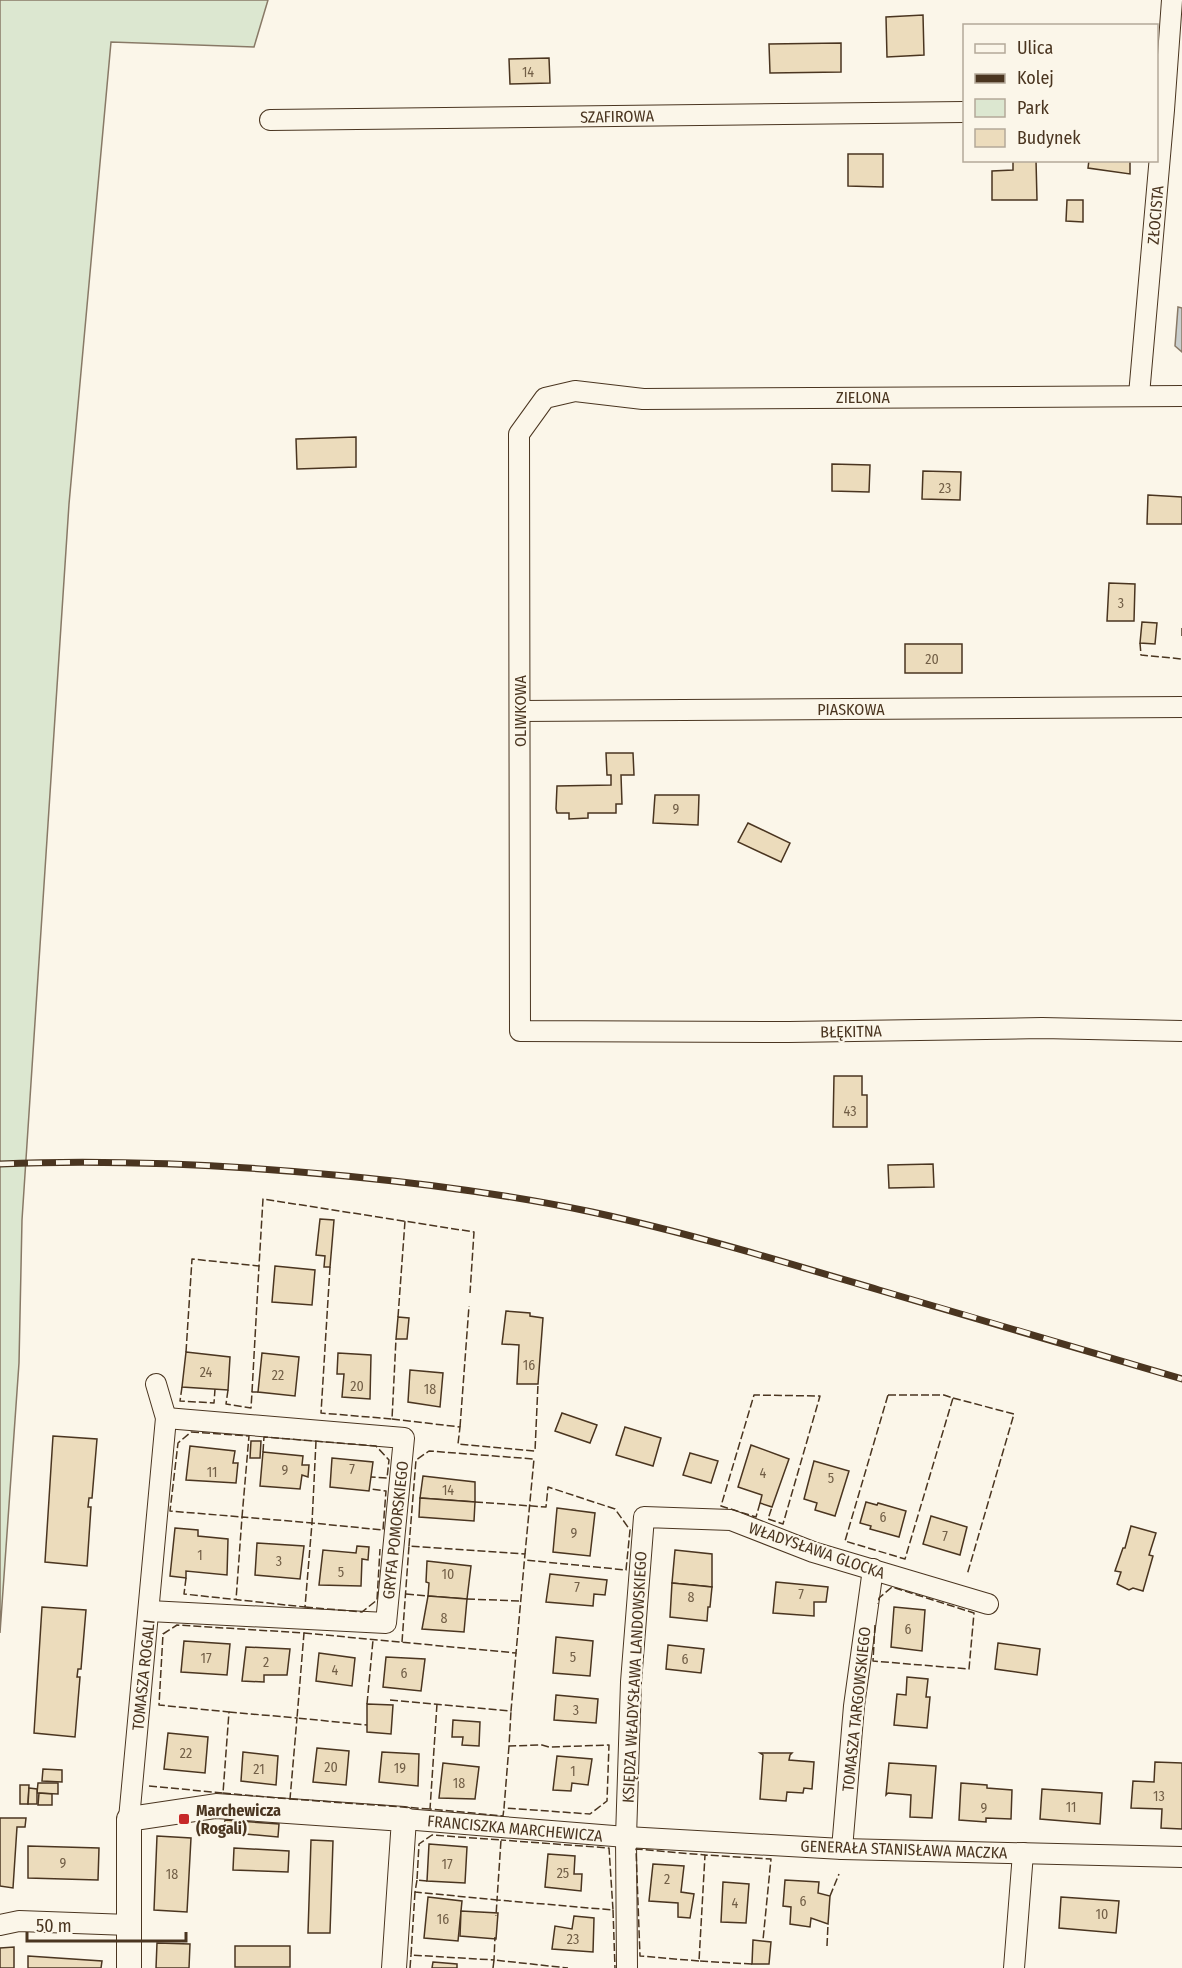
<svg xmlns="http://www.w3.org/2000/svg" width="1182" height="1968" font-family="'Fira Sans Condensed',sans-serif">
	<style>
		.green { fill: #dce7d0; stroke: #887966; stroke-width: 1.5 }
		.water { fill: #c9cecd; stroke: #887966; stroke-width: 1.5 }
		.building { fill: #ecdcbc; stroke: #4a3520; stroke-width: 1.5 }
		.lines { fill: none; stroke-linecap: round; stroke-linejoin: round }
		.minor-casing { stroke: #4a3520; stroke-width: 22 }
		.tertiary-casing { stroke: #4a3520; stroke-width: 26 }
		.minor { stroke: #fbf6e9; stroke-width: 20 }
		.tertiary { stroke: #fbf6e9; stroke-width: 24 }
		.rail-casing { stroke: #4a3520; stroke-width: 7 }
		.rail { stroke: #fbf6e9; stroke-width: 4.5; stroke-dasharray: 14; stroke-linecap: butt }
		.fence { stroke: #4a3520; stroke-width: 1.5; stroke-dasharray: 8 3; stroke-linecap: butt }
		.poi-dot { fill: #c62828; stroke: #fbf6e9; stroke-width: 2 }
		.labels { text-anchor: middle; stroke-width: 4.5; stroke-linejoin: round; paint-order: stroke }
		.number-label { font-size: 14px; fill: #725f47 }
		.street-label { font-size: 16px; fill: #4a3520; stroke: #fbf6e9 }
		.poi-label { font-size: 16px; font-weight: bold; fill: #4a3520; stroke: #fbf6e9; text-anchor: start }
	</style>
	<rect width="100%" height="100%" fill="#fbf6e9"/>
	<path class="green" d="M0,0H268L254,47L111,42L69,504L22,1220L19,1363L0,1633Z"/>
	<path class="water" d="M1178,307L1182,308V352L1175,346Z"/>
	<g class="building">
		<path d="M923,15L924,55L887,57L886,17Z"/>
		<path d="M841,43V72L770,73L769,44Z"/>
		<path d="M549,58L550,83L510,84L509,59Z"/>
		<path d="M848,154H883V187L848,186Z"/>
		<path d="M1013,160H1036L1037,200H992V171L1013,170Z"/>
		<path d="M1089,160H1130V174L1088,168Z"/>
		<path d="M1067,200H1083V222L1066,221Z"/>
		<path d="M356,437V467L297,469L296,439Z"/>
		<path d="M832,464L870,465L869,492L832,491Z"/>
		<path d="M923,471L961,472L960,500L922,499Z"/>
		<path d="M1148,495L1182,497V524H1147Z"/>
		<path d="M1109,583L1135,584L1134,621H1107Z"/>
		<path d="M1142,622L1157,623L1155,644L1140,643Z"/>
		<rect x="905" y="644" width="57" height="29"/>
		<path d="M606,753H633L634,775H621L622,804H616V813H588V818L569,819V813H557L556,809L557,786L611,785V775H607Z"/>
		<path d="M655,795H699L698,825L653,823Z"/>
		<path d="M748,823L790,843L781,862L738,842Z"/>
		<path d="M834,1076H862V1095H867V1127H833Z"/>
		<path d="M933,1164L934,1187L889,1188L888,1165Z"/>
		<path d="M320,1219L334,1220L330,1267H324L325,1256L316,1255Z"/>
		<path d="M275,1266L315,1270L312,1305L272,1302Z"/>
		<path d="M506,1311L530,1313V1316L543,1318L538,1384H517L519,1345L502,1344Z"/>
		<path d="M398,1317L409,1318L407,1339H396Z"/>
		<path d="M186,1352L230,1357L228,1390L182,1387Z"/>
		<path d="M262,1353L299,1357L295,1396L258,1392Z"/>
		<path d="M338,1353L371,1355L370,1399L342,1397L344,1374H337Z"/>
		<path d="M410,1370L443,1373L440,1407L408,1402Z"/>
		<path d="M562,1413L597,1425L590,1443L555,1431Z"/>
		<path d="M625,1427L661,1438L653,1466L616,1455Z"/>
		<path d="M53,1436L97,1439L92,1498H89L88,1507H91L87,1566L45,1562Z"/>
		<path d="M251,1441H261L260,1458H250Z"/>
		<path d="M751,1445L789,1459L772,1507L760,1503L762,1495L738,1487Z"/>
		<path d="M190,1446L235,1451L233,1463H238L236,1483L186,1480Z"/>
		<path d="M263,1452L303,1456L302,1465H309L308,1477L302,1475L300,1489L260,1486Z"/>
		<path d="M690,1453L718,1461L711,1483L683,1475Z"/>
		<path d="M332,1458L373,1462L369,1491L330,1487Z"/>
		<path d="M814,1461L849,1471L835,1516L815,1510L817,1503L804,1499Z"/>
		<path d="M423,1476L475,1482V1502L420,1498Z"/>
		<path d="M420,1498L475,1502L474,1521L419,1517Z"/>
		<path d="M866,1502L877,1505L878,1503L906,1511L899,1537L870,1529L871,1526L860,1523Z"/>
		<path d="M557,1508L595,1513L590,1556L553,1552Z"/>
		<path d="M931,1516L967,1527L960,1555L923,1544Z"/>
		<path d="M1131,1526L1156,1533L1149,1555L1153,1556L1143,1591L1133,1588L1129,1590L1117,1584L1121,1572L1115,1571L1123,1548H1125Z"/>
		<path d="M175,1528L198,1530V1536L228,1539L227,1575L186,1571V1578L170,1576Z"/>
		<path d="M257,1543L304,1546L300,1579L255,1575Z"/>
		<path d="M357,1546L369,1547L368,1560L362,1559L361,1586L319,1585L323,1550L356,1553Z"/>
		<path d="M675,1550L712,1554V1587L672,1583Z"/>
		<path d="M427,1561L471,1566L467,1599L428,1596L429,1583L426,1582Z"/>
		<path d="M550,1574L607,1580L605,1595L594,1594L593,1606L546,1602Z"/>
		<path d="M776,1582L828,1587L826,1602H814V1616L773,1613Z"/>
		<path d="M672,1583L712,1587L710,1607H708L707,1621L670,1617Z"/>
		<path d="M428,1596L467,1599L464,1632L422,1629Z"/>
		<path d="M42,1607L86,1610L81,1669H78L77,1677H80L75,1737L34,1733Z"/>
		<path d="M894,1607L925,1610L922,1651L891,1647Z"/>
		<path d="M556,1637L593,1641L590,1676L553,1673Z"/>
		<path d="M184,1641L230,1644L227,1675L181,1672Z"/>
		<path d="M998,1643L1040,1649L1037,1675L995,1669Z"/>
		<path d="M668,1645L704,1649L701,1673L666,1669Z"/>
		<path d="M246,1647L290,1649L287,1675H264V1682L242,1681Z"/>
		<path d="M319,1653L355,1658L352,1686L316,1681Z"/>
		<path d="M386,1657L425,1659L421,1691L383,1687Z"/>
		<path d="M907,1677L928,1679L926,1697H930L927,1728L894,1725L897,1694L906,1695Z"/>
		<path d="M556,1695L598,1699L596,1723L554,1720Z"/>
		<path d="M367,1704L393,1705L391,1734L367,1732Z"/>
		<path d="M453,1720L480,1722L479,1746L462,1745L463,1737H452Z"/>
		<path d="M168,1733L208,1737L205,1773L164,1769Z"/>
		<path d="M317,1748L349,1751L346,1785L313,1782Z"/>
		<path d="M243,1752L278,1756L276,1785L241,1781Z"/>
		<path d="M382,1752L419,1754L418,1786L379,1782Z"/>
		<path d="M760,1753H792L790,1755L789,1760L814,1762L812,1789L804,1788L803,1793L787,1792L786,1801L760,1799L763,1755Z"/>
		<path d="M557,1756L592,1759L588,1785L572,1783L571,1791L553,1790Z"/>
		<path d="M1155,1762L1182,1763V1829L1161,1828L1162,1809L1131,1808L1133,1781L1154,1782Z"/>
		<path d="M443,1763L479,1767L475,1799L439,1798Z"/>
		<path d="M889,1763L936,1766L932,1818L910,1817L911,1795L888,1793L886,1795Z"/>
		<path d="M43,1769L62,1770V1782L42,1781Z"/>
		<path d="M38,1783H58V1794L37,1793Z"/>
		<path d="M961,1783L987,1785V1788L1012,1790L1011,1819L986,1818V1822L959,1820Z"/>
		<path d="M20,1785H29L28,1804H20Z"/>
		<path d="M29,1788L37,1789V1804H28Z"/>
		<path d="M1042,1789L1102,1793L1100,1824L1040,1819Z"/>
		<path d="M39,1793L52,1794V1805H38Z"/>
		<path d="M0,1818H26L25,1827H17L13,1888L0,1886Z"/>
		<path d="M225,1820L279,1824L278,1837L224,1832Z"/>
		<path d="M157,1836L191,1838L187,1912L154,1910Z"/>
		<path d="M311,1840L333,1841L330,1933H308Z"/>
		<path d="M429,1844L467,1847L465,1883L427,1881Z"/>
		<path d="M28,1846L99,1848L98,1880L28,1878Z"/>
		<path d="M234,1848L289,1851L288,1872L233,1870Z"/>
		<path d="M548,1854L575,1856L574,1874H582L581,1891L545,1887Z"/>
		<path d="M653,1864L684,1866L681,1892L694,1894L690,1918L678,1917V1903L649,1901Z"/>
		<path d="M785,1880L819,1882L818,1893L830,1896L828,1924L811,1918L810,1927L790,1924L791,1907L783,1906Z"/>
		<path d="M723,1882L749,1884L746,1923L721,1922Z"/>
		<path d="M428,1897L462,1901L458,1941L424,1938Z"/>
		<path d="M1061,1897L1119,1901L1116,1933L1059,1928Z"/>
		<path d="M461,1911L498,1913L496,1939L460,1936Z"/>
		<path d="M574,1916L594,1918L593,1952L552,1949L555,1926L572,1929Z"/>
		<path d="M753,1940L771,1942L769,1964H752Z"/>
		<path d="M157,1943L190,1944L189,1968H156Z"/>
		<rect x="235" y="1946" width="55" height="21"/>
		<path d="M14,1947V1968H0V1948Z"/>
		<path d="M28,1956L102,1961L101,1968H28Z"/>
		<path d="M433,1962L457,1964V1968H432Z"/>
	</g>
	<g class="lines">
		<g class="minor-casing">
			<g id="minor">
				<path d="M270,120L964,112"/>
				<path d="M1139,395L1164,110L1172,0"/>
				<path d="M1182,396L643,399L575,391L545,398L519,434L520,1031L789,1032L1042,1028L1182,1031"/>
				<path d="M520,711L1182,707"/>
				<path d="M149,1611L386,1623L404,1438L166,1418"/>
				<path d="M129,1819L166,1418L156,1384"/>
				<path d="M404,1819L626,1837L842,1849L1182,1857"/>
				<path d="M842,1849L854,1706L873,1569"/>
				<path d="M0,1925L19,1921L129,1925"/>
				<path d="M627,1968L626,1837L631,1682L644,1517L731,1520L813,1552L988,1604"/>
				<path d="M1014,1968L1023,1853"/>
			</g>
		</g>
		<g class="tertiary-casing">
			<path id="tertiary" d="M129,1968V1819L216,1806L404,1819L394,1968"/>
		</g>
		<use href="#minor" class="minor"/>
		<use href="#tertiary" class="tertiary"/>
		<g class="rail-casing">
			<path id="rail" d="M0,1164C115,1159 231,1165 346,1176C428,1184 511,1195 592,1212C689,1233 784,1262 879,1290C980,1319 1081,1349 1182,1379"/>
		</g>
		<use href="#rail" class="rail"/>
		<g class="fence">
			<path d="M1182,628V639"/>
			<path d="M1140,643L1141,655L1182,659"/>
			<path d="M330,1267L321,1413L392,1419L396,1339"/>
			<path d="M398,1317L405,1221"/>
			<path d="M186,1352L192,1259L259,1266L263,1199L474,1232L470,1293"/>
			<path d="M182,1387L180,1401L214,1403L215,1389"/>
			<path d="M228,1390L226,1404L251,1408L252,1392H258"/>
			<path d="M252,1392L259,1266"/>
			<path d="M888,1395H944L953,1398L905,1559L845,1541Z"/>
			<path d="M953,1398L1014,1414L967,1575"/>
			<path d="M392,1419L460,1427L458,1444L535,1451L538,1384"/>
			<path d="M460,1427L469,1306"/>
			<path d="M191,1432L249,1436L242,1517L170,1511L178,1443Z"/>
			<path d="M316,1441L312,1523L383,1530L386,1491L370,1489"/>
			<path d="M263,1452L264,1437L376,1446L389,1460L387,1478L371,1477"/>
			<path d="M475,1502L546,1507L548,1487L615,1509L630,1530L626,1570L525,1560"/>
			<path d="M760,1503L756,1517L721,1506L754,1395L820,1396L783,1524L768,1519L772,1507"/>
			<path d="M409,1546L416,1460L429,1451L534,1459L525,1554"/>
			<path d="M186,1578L184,1594L305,1607L312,1523L242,1517L236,1600"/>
			<path d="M406,1594L428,1596"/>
			<path d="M467,1599L521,1601"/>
			<path d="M305,1607L362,1612L377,1600L380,1549"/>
			<path d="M875,1625L873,1661L969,1669L974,1613L892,1587L879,1598L878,1604"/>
			<path d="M304,1633L516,1653L525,1554L409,1546L402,1642"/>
			<path d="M390,1700L511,1711L516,1653"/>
			<path d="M367,1704L373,1640"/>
			<path d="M437,1704L430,1809L503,1816L504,1808"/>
			<path d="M509,1746L504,1808L590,1814L607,1801L609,1745L549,1747L542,1745L509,1746L511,1711"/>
			<path d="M149,1786L223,1793L229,1712L159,1705L163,1634L177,1625L304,1633L297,1718L367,1725"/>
			<path d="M223,1793L290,1799L297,1718L229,1712"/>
			<path d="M290,1799L430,1809"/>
			<path d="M417,1880L415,1892L497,1900L496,1916"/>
			<path d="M427,1881L417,1880L419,1844L432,1835L501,1840L497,1900L613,1910L609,1848L501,1840"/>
			<path d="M415,1892L411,1955L494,1960L495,1937"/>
			<path d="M830,1896L839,1874"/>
			<path d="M613,1910L615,1968"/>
			<path d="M827,1946L828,1924"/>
			<path d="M699,1961L640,1956L636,1849L705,1855"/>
			<path d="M752,1964L699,1961L705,1855L771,1859L763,1940"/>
			<path d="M410,1968L411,1955"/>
			<path d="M493,1968L494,1960L568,1968"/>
		</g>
	</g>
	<rect class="poi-dot" x="178" y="1813" width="12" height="12" rx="3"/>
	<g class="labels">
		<g class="number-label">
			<text x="528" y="77">14</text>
			<text x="945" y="493">23</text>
			<text x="1121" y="608">3</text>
			<text x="932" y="664">20</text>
			<text x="676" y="814">9</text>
			<text x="850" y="1116">43</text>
			<text x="529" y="1370">16</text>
			<text x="206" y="1377">24</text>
			<text x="278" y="1380">22</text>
			<text x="357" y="1391">20</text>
			<text x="430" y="1394">18</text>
			<text x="352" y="1474">7</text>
			<text x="285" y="1475">9</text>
			<text x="212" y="1477">11</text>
			<text x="763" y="1478">4</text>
			<text x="831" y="1483">5</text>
			<text x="448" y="1495">14</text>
			<text x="883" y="1522">6</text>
			<text x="574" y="1538">9</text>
			<text x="945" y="1541">7</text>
			<text x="200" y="1560">1</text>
			<text x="279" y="1566">3</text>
			<text x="341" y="1577">5</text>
			<text x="448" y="1579">10</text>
			<text x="577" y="1592">7</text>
			<text x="801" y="1599">7</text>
			<text x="691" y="1602">8</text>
			<text x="444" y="1623">8</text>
			<text x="908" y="1634">6</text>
			<text x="573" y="1662">5</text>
			<text x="206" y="1663">17</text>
			<text x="685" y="1664">6</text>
			<text x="266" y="1667">2</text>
			<text x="335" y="1675">4</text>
			<text x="404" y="1678">6</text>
			<text x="576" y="1715">3</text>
			<text x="186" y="1758">22</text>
			<text x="331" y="1772">20</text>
			<text x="400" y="1773">19</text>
			<text x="259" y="1774">21</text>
			<text x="573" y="1776">1</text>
			<text x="459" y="1788">18</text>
			<text x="1159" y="1801">13</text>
			<text x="1071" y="1812">11</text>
			<text x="984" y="1813">9</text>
			<text x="63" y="1868">9</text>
			<text x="447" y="1869">17</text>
			<text x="563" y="1878">25</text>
			<text x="172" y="1879">18</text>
			<text x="667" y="1884">2</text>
			<text x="803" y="1906">6</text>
			<text x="735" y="1908">4</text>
			<text x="1102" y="1919">10</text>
			<text x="443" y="1924">16</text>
			<text x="573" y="1944">23</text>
		</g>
		<g class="street-label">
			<text transform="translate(617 116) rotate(-1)" y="6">SZAFIROWA</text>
			<text transform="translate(1155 215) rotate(-85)" y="6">ZŁOCISTA</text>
			<text x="863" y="403">ZIELONA</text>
			<text x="851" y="715">PIASKOWA</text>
			<text transform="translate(520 711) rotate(-90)" y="6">OLIWKOWA</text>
			<text transform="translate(851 1031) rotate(-1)" y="6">BŁĘKITNA</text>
			<text transform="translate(395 1530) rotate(-84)" y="6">GRYFA POMORSKIEGO</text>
			<text transform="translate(817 1550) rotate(19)" y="6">WŁADYSŁAWA GLOCKA</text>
			<text transform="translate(143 1675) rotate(-84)" y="6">TOMASZA ROGALI</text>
			<text transform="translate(634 1677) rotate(-87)" y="6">KSIĘDZA WŁADYSŁAWA LANDOWSKIEGO</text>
			<text transform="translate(856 1709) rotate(-84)" y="6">TOMASZA TARGOWSKIEGO</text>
			<text transform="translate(515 1828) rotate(5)" y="6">FRANCISZKA MARCHEWICZA</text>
			<text transform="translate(904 1849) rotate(2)" y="6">GENERAŁA STANISŁAWA MACZKA</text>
		</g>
		<g class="poi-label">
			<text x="196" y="1816">Marchewicza<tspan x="196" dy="18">(Rogali)</tspan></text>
		</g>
	</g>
	<rect x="963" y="24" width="195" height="138" fill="#fbf6e9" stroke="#b4a999" stroke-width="1.5"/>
	<rect x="975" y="44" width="30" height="9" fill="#fbf6e9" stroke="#b4a999" stroke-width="1.5"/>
	<text x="1017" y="54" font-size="18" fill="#4a3520">Ulica</text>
	<rect x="975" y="74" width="30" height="9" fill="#4a3520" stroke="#b4a999" stroke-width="1.5"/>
	<text x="1017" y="84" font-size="18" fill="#4a3520">Kolej</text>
	<rect x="975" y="99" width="30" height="18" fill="#dce7d0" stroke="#b4a999" stroke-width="1.5"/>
	<text x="1017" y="114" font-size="18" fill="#4a3520">Park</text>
	<rect x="975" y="129" width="30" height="18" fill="#ecdcbc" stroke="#b4a999" stroke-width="1.5"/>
	<text x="1017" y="144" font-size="18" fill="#4a3520">Budynek</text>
	<path d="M27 1932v9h159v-9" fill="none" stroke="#4a3520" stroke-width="3"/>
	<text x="36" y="1932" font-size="18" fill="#4a3520" stroke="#fbf6e9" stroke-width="4.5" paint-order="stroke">50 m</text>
</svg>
